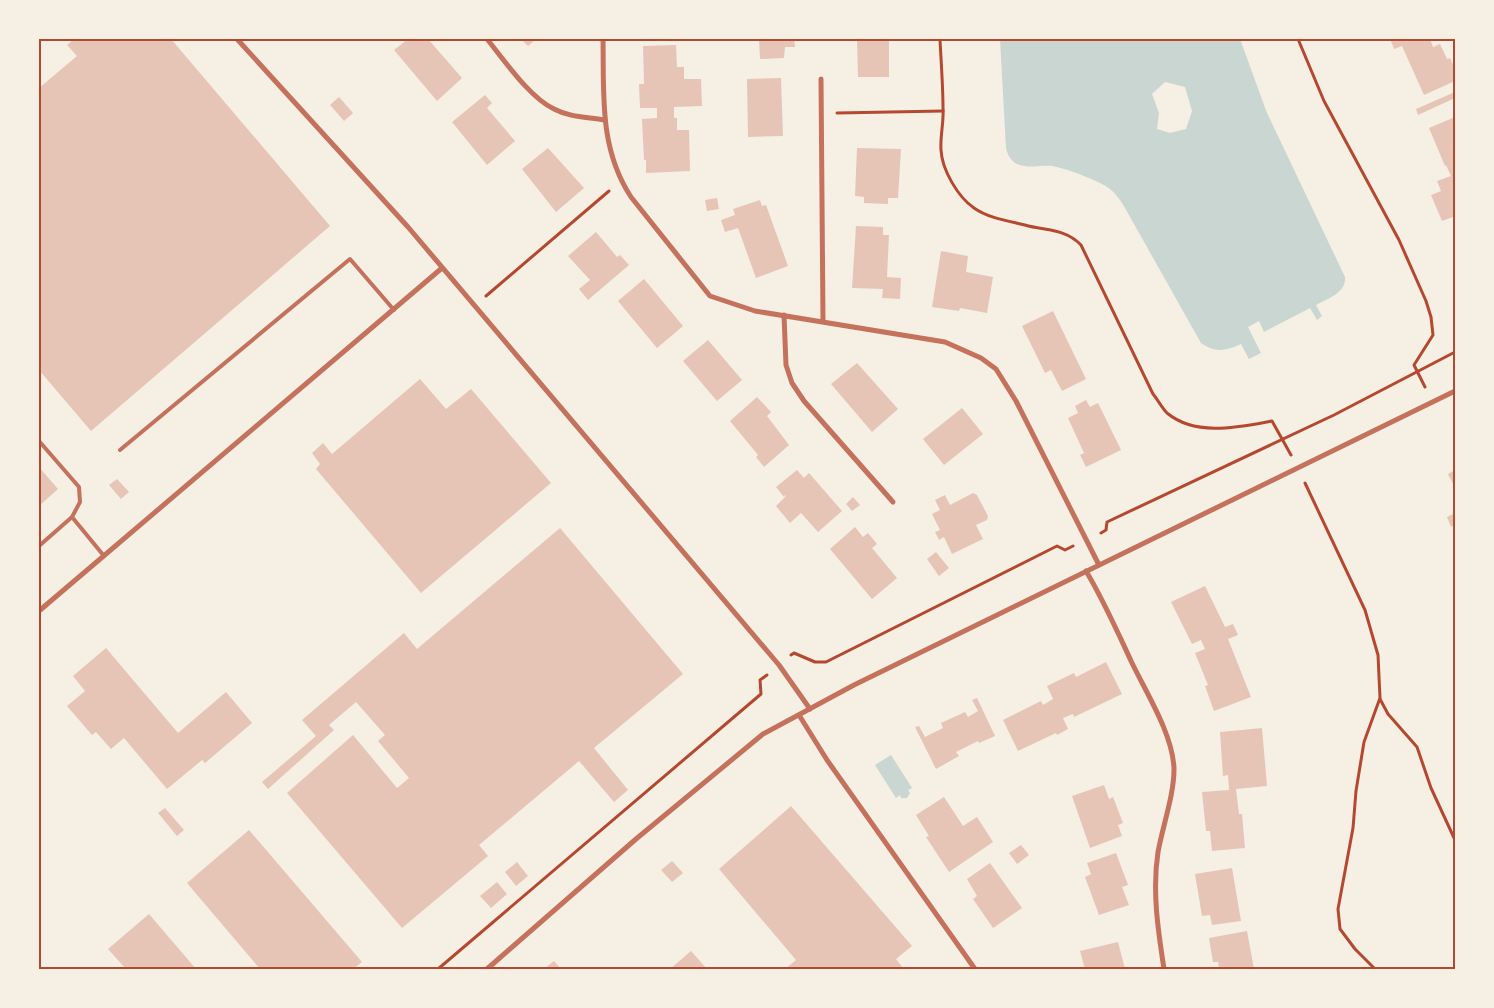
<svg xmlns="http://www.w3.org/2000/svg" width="1494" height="1008" font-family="Quicksand,sans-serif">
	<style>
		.water { fill: #c9d6d2; fill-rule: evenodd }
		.building { fill: #e6c5b7 }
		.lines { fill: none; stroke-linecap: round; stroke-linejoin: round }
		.path { stroke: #b5482f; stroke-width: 3 }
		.service { stroke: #c5725c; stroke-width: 4 }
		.minor { stroke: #c5725c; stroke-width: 5 }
		.neatline { fill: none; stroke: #b5482f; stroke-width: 2 }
	</style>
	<rect width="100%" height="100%" fill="#f6efe4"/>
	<g class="water">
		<path d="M1000,39H1240L1267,113L1345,277C1346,293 1329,298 1316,305L1322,316L1317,320L1310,308L1264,332L1259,321L1248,327L1261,353L1249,359L1241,344C1226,351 1215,353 1201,343L1125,208C1121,201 1116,194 1110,189C1100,181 1065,168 1052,166C1039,165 1030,169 1017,164C1011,161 1007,154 1006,148ZM1165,82L1185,87L1192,111L1186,129L1170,133L1157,129L1159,113L1152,94Z"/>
		<path d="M891,755L912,788L908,790L910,793L907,798H901L900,795L896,798L875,765Z"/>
	</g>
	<g class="building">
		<path d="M74,39H94L96,40L97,39H171L330,226L91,431L39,370V88L77,56L67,45Z"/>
		<path d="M408,39H428L462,78L437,101L394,50Z"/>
		<path d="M521,39H536L528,46Z"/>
		<path d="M759,39H794L795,47H785L784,58L760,59Z"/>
		<path d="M857,39H889V77H858Z"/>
		<path d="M1396,39H1430L1433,47L1440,44L1447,59L1450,58L1455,70V81L1424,95L1402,46L1394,49L1391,41Z"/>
		<path d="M676,45L677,67H684V79H701L702,106L674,107V118H677V130H689L690,171L646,173V160H644L642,119L657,118V108H640L639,84H644L643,46Z"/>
		<path d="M781,78L783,136L748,137L747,79Z"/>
		<path d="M1455,92V98L1418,115L1416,109Z"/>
		<path d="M485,95L492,103L487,108L515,141L487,165L452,122Z"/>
		<path d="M339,97L353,113L344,121L330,105Z"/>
		<path d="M1455,117V223L1453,217L1442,221L1431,195L1441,191L1437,181L1451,176L1446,165L1445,166L1429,128Z"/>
		<path d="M548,148L584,188L556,212L522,169Z"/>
		<path d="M857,148L901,149L898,198H888V204L864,203V197L855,196Z"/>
		<path d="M717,198L719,209L707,211L705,200Z"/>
		<path d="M760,200L762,206L766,205L788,266L756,278L738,228L725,232L721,220L735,215L733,209Z"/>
		<path d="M856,226L883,227V235H889L887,277L901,278L900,299L882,298L883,289L852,288Z"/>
		<path d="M596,232L617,257L620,255L629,265L588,300L579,289L590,280L568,256Z"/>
		<path d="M941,251L968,256L966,272L993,277L987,313L960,308L959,311L932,307Z"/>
		<path d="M644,279L683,326L657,348L618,301Z"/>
		<path d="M1053,311L1086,379L1062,391L1051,370L1045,373L1022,326Z"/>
		<path d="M708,340L742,380L717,401L683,361Z"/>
		<path d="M857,363L898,409L872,432L831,384Z"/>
		<path d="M420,379L446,409L471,389L551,483L421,593L316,469L320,464L312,453L323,443L332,454Z"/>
		<path d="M757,397L771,412L767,416L789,445L764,467L756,457L758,455L730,421Z"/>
		<path d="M1086,400L1090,407L1098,403L1121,450L1086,467L1080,455L1084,453L1068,418L1078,413L1075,406Z"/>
		<path d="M962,408L983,434L944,465L923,439Z"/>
		<path d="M39,467L58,489L39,506Z"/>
		<path d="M797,470L804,478L809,473L842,511L818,532L801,513L790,523L776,506L786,496L785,495L784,497L776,487Z"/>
		<path d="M1455,470V488L1448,474Z"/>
		<path d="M117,479L129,492L121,499L109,485Z"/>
		<path d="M973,493L977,495L988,516L987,520L976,525L983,539L952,554L944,537L939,540L935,532L940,530L932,514L940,510L935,500L945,495L950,505Z"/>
		<path d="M853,497L860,505L852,511L846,504Z"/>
		<path d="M1455,513V525L1451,527L1447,517Z"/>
		<path d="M855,527L863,537L868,533L877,544L872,548L897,578L872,599L830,549Z"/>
		<path d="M560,528L683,674L594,748L628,790L614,802L579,761L479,845L488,856L402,928L287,793L353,735L397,788L409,778L378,741L385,735L356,702L329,725L334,730L268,789L262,782L316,736L302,720L404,633L417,649Z"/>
		<path d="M936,552L949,568L939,576L927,559Z"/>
		<path d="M1205,586L1225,627L1233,624L1238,635L1228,639L1251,697L1214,711L1205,686L1208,685L1195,653L1205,649L1201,640L1192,644L1171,602Z"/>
		<path d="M106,648L178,733L226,692L252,723L205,763L202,760L167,789L124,738L111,749L96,732L92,735L67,706L85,691L73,676Z"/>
		<path d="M1106,662L1122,694L1074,717L1073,714L1063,718L1068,729L1057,735L1056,733L1018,751L1003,720L1041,701L1043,705L1053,699L1047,686L1074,673L1076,677Z"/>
		<path d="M977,698L995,736L979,743L978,741L956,752L959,756L936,769L915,727L919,726L925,737L943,728L941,723L965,712L968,717L978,711L972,700Z"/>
		<path d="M1262,728L1267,786L1236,789L1239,814H1242L1245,848L1212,851L1210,831H1206L1202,792L1229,790L1228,775L1223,776L1220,732Z"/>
		<path d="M1104,785L1109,799L1113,797L1123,823L1118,825L1122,836L1090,848L1072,796Z"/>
		<path d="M944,797L963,826L977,817L993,842L949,872L926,837L929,836L916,815Z"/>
		<path d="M791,806L912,946L896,959L904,969H785L796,960L719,869Z"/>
		<path d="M165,808L184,830L177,836L158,813Z"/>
		<path d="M249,830L362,962L353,969H260L187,883Z"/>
		<path d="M1021,845L1029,855L1017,864L1009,853Z"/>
		<path d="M1116,853L1128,885L1122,887L1129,905L1099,915L1085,877L1091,874L1087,863Z"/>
		<path d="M672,861L683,873L672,882L661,870Z"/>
		<path d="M517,862L528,876L516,886L505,872Z"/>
		<path d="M990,863L1022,908L993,928L973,899L977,896L967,879Z"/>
		<path d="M1232,868L1241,921L1212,925L1210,915L1202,916L1195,874Z"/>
		<path d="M497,882L507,894L491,908L480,896Z"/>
		<path d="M149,914L196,969H126L108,949Z"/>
		<path d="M1247,931L1254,969H1219L1218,962H1213L1209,938Z"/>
		<path d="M1118,942L1125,969H1085L1080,951Z"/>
		<path d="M691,951L707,969H670Z"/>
		<path d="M554,961L561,969H544Z"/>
	</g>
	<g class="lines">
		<g class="path">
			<path d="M940,39C941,62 943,85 943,108C944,122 940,136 941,150C942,170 958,197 974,208C988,218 1008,221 1025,225C1045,231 1065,228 1081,245L1153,394C1158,400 1162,408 1167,413C1196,437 1239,427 1272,421L1291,455"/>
			<path d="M1298,39L1324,101L1399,240L1426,301L1431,317L1433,335L1414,365L1425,387"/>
			<path d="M837,113L943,111"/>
			<path d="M486,296L609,191"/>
			<path d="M1305,483L1365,610L1378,655L1380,698L1364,742L1356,791L1353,828L1338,909L1340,929L1355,949L1375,969"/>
			<path d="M1101,533L1106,530L1107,522L1334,415L1455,352"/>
			<path d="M791,655L794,653L815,662H826L1057,546L1065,550L1073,546"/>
			<path d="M1380,699L1388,714L1417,747L1431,788L1455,840"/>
			<path d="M438,969L761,694L760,680L767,675"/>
		</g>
		<g class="service">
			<path d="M39,441L79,487L80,502L72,517L104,556"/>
			<path d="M120,450L350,259L394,310"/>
			<path d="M39,546L72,517"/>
		</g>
		<g class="minor">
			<path d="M237,39L408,227L779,665L810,709"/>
			<path d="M487,39C504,60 530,98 554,109C569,117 587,117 604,120"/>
			<path d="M603,39C604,95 599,148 631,197L710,296L755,311L945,342L981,358L996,369L1016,401L1099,565"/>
			<path d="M821,79L823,321"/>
			<path d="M784,315L786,365L792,383L804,401L893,502"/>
			<path d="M1086,571C1104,601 1118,633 1132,663C1147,694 1173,735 1174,769C1174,795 1163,825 1158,852C1152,891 1158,930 1164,969"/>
			<path d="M39,611L442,268"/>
			<path d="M799,715L827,760L975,969"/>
			<path d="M487,969L636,839L763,734L854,685L1455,391"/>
		</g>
	</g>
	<rect width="1494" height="1008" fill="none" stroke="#f6efe4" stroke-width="80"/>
	<rect x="40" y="40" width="1414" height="928" class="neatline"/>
</svg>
